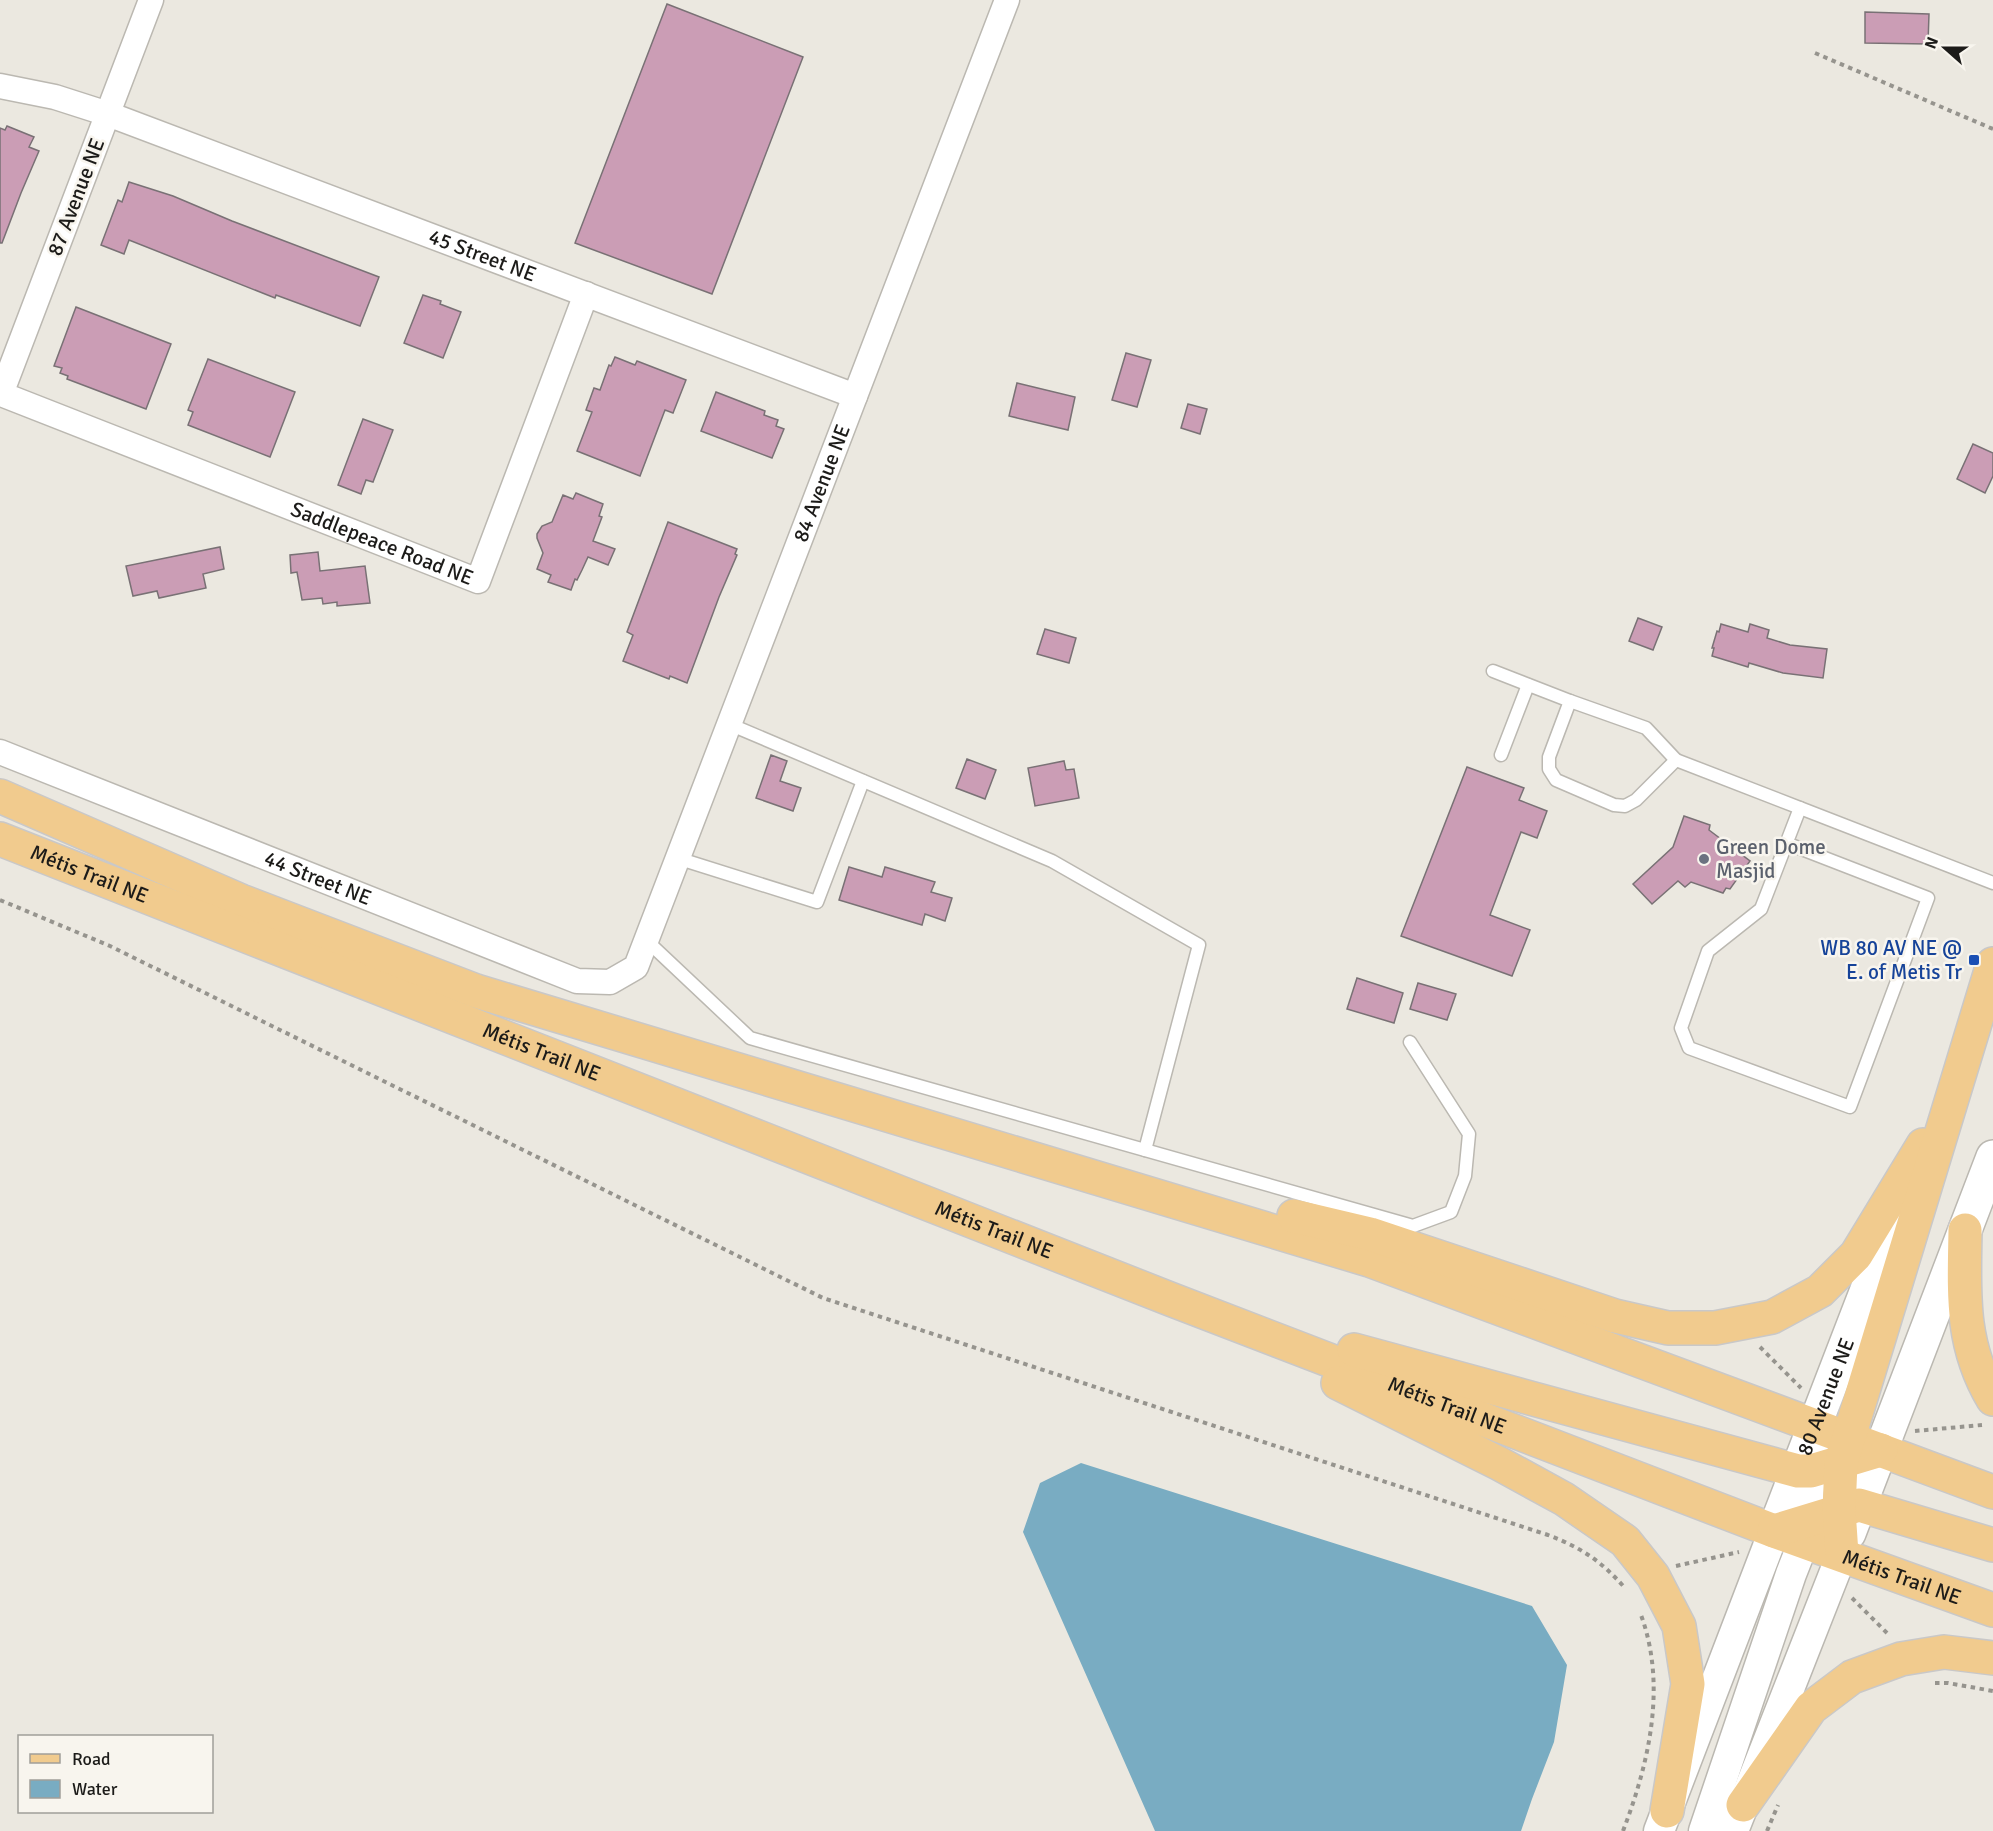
<svg xmlns="http://www.w3.org/2000/svg" width="1993" height="1831" font-family="Signika,sans-serif">
	<style>
		.water { fill: #79acc2 }
		.building { fill: #cb9db5; stroke: #797175; stroke-width: 1.5 }
		.lines { fill: none; stroke-linecap: round; stroke-linejoin: round }
		.service-casing { stroke: #bbb8b1; stroke-width: 15 }
		.minor-casing { stroke: #bbb8b1; stroke-width: 27 }
		.tertiary-casing { stroke: #bbb8b1; stroke-width: 33 }
		.secondary-casing { stroke: #bbb8b1; stroke-width: 36 }
		.primary-casing { stroke: #c9c8c8; stroke-width: 36 }
		.path { stroke: #96948e; stroke-width: 4; stroke-dasharray: 4.5 4.5; stroke-linecap: butt }
		.service { stroke: #fff; stroke-width: 12 }
		.minor { stroke: #fff; stroke-width: 24 }
		.tertiary { stroke: #fff; stroke-width: 30 }
		.secondary { stroke: #fff; stroke-width: 33 }
		.primary { stroke: #f1cb8e; stroke-width: 33 }
		.worship-dot { fill: #6b7280; stroke: #f8f5ee; stroke-width: 2 }
		.transit-dot { fill: #1a4fb4; stroke: #f8f5ee; stroke-width: 2 }
		.labels { text-anchor: middle; stroke-width: 5; stroke-linejoin: round; paint-order: stroke }
		.street-label { font-size: 21px; fill: #1c1b19; stroke: #f8f5ee }
		.worship-label { font-size: 21px; fill: #5b616d; stroke: #f8f5ee; text-anchor: start }
		.transit-label { font-size: 21px; fill: #164399; stroke: #f8f5ee; text-anchor: end }
	</style>
	<rect width="100%" height="100%" fill="#ebe8e0"/>
	<path class="water" d="M1081,1463L1532,1606L1567,1665L1554,1742L1532,1799L1521,1831H1155L1023,1532L1040,1483Z"/>
	<g class="building">
		<path d="M667,4L803,57L712,294L575,243Z"/>
		<path d="M1865,12L1929,14L1928,44L1865,43Z"/>
		<path d="M7,126L34,137L29,147L39,151L21,193L2,243H0V128L5,130Z"/>
		<path d="M129,182L173,196L232,221L379,277L360,326L276,295L275,298L129,240L124,254L101,245L118,200L122,202Z"/>
		<path d="M423,295L441,301L440,304L461,312L443,358L404,343Z"/>
		<path d="M76,307L171,344L146,409L67,379L68,376L60,373L62,368L54,366Z"/>
		<path d="M1126,353L1151,360L1137,407L1112,400Z"/>
		<path d="M615,357L635,365L637,361L686,380L673,413L665,410L640,476L577,451L592,412L586,410L594,388L600,390L609,365L611,366Z"/>
		<path d="M208,359L295,392L270,457L188,425L193,412L188,410Z"/>
		<path d="M1017,383L1075,397L1068,430L1009,416Z"/>
		<path d="M716,392L765,411L764,415L778,420L776,426L784,429L772,458L701,431Z"/>
		<path d="M1188,404L1207,409L1200,434L1181,428Z"/>
		<path d="M363,419L393,430L373,482L366,480L361,494L338,485Z"/>
		<path d="M1973,444L1993,453V476L1985,493L1957,479Z"/>
		<path d="M576,493L603,504L599,516L602,517L593,541L615,549L608,565L588,557L582,570L577,580L575,579L571,590L548,582L551,575L537,569L543,553L537,538V534L542,526L552,522L563,495L573,499Z"/>
		<path d="M668,522L737,549L735,554L737,555L719,597L687,683L670,676L669,679L623,661L633,635L627,632Z"/>
		<path d="M220,547L224,569L203,574L206,588L159,598L157,591L133,596L126,566Z"/>
		<path d="M318,552L320,571L365,566L370,603L337,606V602L323,604L322,598L302,600L297,572L291,573L290,555Z"/>
		<path d="M1638,618L1662,627L1653,650L1629,641Z"/>
		<path d="M1721,624L1748,632L1750,624L1769,630L1767,638L1790,645L1827,649L1823,678L1783,673L1749,663L1748,667L1712,656L1714,648H1712L1717,631L1719,632Z"/>
		<path d="M1045,629L1076,638L1069,663L1037,654Z"/>
		<path d="M771,755L787,761L780,781L801,788L793,811L756,798Z"/>
		<path d="M967,759L996,770L985,799L956,788Z"/>
		<path d="M1064,761L1066,770L1074,769L1079,798L1035,806L1028,768Z"/>
		<path d="M1467,767L1524,788L1519,800L1547,811L1537,838L1521,832L1490,915L1530,930L1512,976L1401,936Z"/>
		<path d="M1684,816L1710,825L1709,830L1750,861L1730,889L1726,888L1723,893L1691,882L1685,887L1678,881L1652,904L1633,884L1673,847Z"/>
		<path d="M849,867L882,877L885,867L935,882L931,892L952,898L945,921L925,914L922,925L839,900Z"/>
		<path d="M1357,978L1403,993L1394,1023L1347,1009Z"/>
		<path d="M1418,983L1456,994L1447,1020L1410,1009Z"/>
	</g>
	<g class="lines">
		<g class="service-casing">
			<g id="service">
				<path d="M1493,671L1570,701L1549,757V769L1556,780L1614,805L1625,806L1636,800L1676,760L1800,808"/>
				<path d="M1570,701L1646,728L1676,760"/>
				<path d="M729,724L1052,861L1199,945L1145,1150"/>
				<path d="M1501,755L1528,685"/>
				<path d="M1786,843L1928,898L1850,1107L1689,1048L1681,1028L1708,951L1761,909L1800,808L1993,883"/>
				<path d="M677,858L817,902L863,781"/>
				<path d="M646,940L750,1038L1413,1226L1451,1212L1465,1176L1469,1134L1410,1042"/>
			</g>
		</g>
		<g class="minor-casing">
			<g id="minor">
				<path id="s1" d="M151,0L1,394L478,581L586,294"/>
				<path id="s2" d="M0,86L55,97L108,114L855,396"/>
				<path id="s3" d="M0,752L577,981L610,982L636,967L1007,0"/>
			</g>
		</g>
		<g class="tertiary-casing">
			<g id="tertiary">
				<path d="M1659,1831L1774,1531"/>
				<path d="M1704,1831L1791,1574L1804,1541L1813,1446"/>
				<path d="M1733,1831L1842,1554"/>
			</g>
		</g>
		<g class="secondary-casing">
			<g id="secondary">
				<path id="s4" d="M1774,1531L1905,1191"/>
				<path d="M1849,1533L1993,1157"/>
			</g>
		</g>
		<g class="primary-casing">
			<g id="primary">
				<path d="M0,796L241,901L476,991L1369,1260L1993,1492"/>
				<path id="s5" d="M0,839L1170,1299L1774,1531L1993,1610"/>
				<path d="M1294,1216L1370,1234L1615,1316L1668,1328H1715L1772,1317L1820,1291L1856,1255L1923,1145"/>
				<path d="M1965,1230C1964,1291 1960,1344 1993,1399"/>
				<path d="M1354,1350L1798,1471H1811L1881,1450"/>
				<path d="M1338,1383L1500,1464L1564,1499L1625,1541L1653,1576L1679,1626L1688,1684L1667,1811"/>
				<path d="M1774,1531L1859,1505L1993,1545"/>
				<path d="M1842,1554L1839,1510L1841,1463L1993,964"/>
				<path d="M1743,1805L1811,1708L1852,1677L1901,1659L1944,1652L1993,1658"/>
			</g>
		</g>
		<g class="path">
			<path d="M1815,53L1993,129"/>
			<path d="M0,900L110,946L823,1298L1548,1535C1582,1548 1601,1561 1625,1588"/>
			<path d="M1760,1347L1801,1388"/>
			<path d="M1915,1431L1982,1425"/>
			<path d="M1676,1566L1739,1552"/>
			<path d="M1852,1598L1889,1635"/>
			<path d="M1935,1683H1948L1993,1691"/>
			<path d="M1623,1831C1649,1763 1667,1686 1641,1615"/>
			<path d="M1767,1831L1778,1805"/>
		</g>
		<use href="#service" class="service"/>
		<use href="#minor" class="minor"/>
		<use href="#tertiary" class="tertiary"/>
		<use href="#secondary" class="secondary"/>
		<use href="#primary" class="primary"/>
	</g>
	<circle class="worship-dot" cx="1704" cy="859" r="6"/>
	<rect class="transit-dot" x="1968" y="954" width="12" height="12" rx="3"/>
	<g class="labels">
		<g class="street-label">
			<text transform="translate(76 197) rotate(-69)" y="7">87 Avenue NE</text>
			<text dy="7" stroke="none"><textPath href="#s2" startOffset="512">45 Street NE</textPath></text>
			<text dy="7" stroke="none"><textPath href="#s3" startOffset="1202">84 Avenue NE</textPath></text>
			<text dy="7" stroke="none"><textPath href="#s1" startOffset="831">Saddlepeace Road NE</textPath></text>
			<text dy="7" stroke="none"><textPath href="#s5" startOffset="96">Métis Trail NE</textPath></text>
			<text dy="7" stroke="none"><textPath href="#s3" startOffset="342">44 Street NE</textPath></text>
			<text dy="7" stroke="none"><textPath href="#s5" startOffset="582">Métis Trail NE</textPath></text>
			<text dy="7" stroke="none"><textPath href="#s5" startOffset="1068">Métis Trail NE</textPath></text>
			<text dy="7" stroke="none"><textPath href="#s4" startOffset="144">80 Avenue NE</textPath></text>
			<text dy="7" stroke="none"><textPath href="#s5" startOffset="1554">Métis Trail NE</textPath></text>
			<text dy="7" stroke="none"><textPath href="#s5" startOffset="2040">Métis Trail NE</textPath></text>
		</g>
		<g class="worship-label">
			<text x="1716" y="854">Green Dome<tspan x="1716" dy="24">Masjid</tspan></text>
		</g>
		<g class="transit-label">
			<text x="1962" y="955">WB 80 AV NE @<tspan x="1962" dy="24">E. of Metis Tr</tspan></text>
		</g>
	</g>
	<rect x="18" y="1735" width="195" height="78" fill="#f8f5ee" stroke="#a09e99" stroke-width="1.5"/>
	<rect x="30" y="1754" width="30" height="9" fill="#f1cb8e" stroke="#a09e99" stroke-width="1.5"/>
	<text x="72" y="1765" font-size="18" fill="#1c1b19">Road</text>
	<rect x="30" y="1780" width="30" height="18" fill="#79acc2" stroke="#a09e99" stroke-width="1.5"/>
	<text x="72" y="1795" font-size="18" fill="#1c1b19">Water</text>
	<g transform="translate(1945 48) rotate(291)" stroke="#f8f5ee" stroke-width="4.5" paint-order="stroke">
	<path d="M0-4.5L10 22L0 15L-10 22Z" fill="#1c1b19"/>
	<text y="-9" font-size="16" font-weight="bold" text-anchor="middle" fill="#1c1b19">N</text>
	</g>
</svg>
